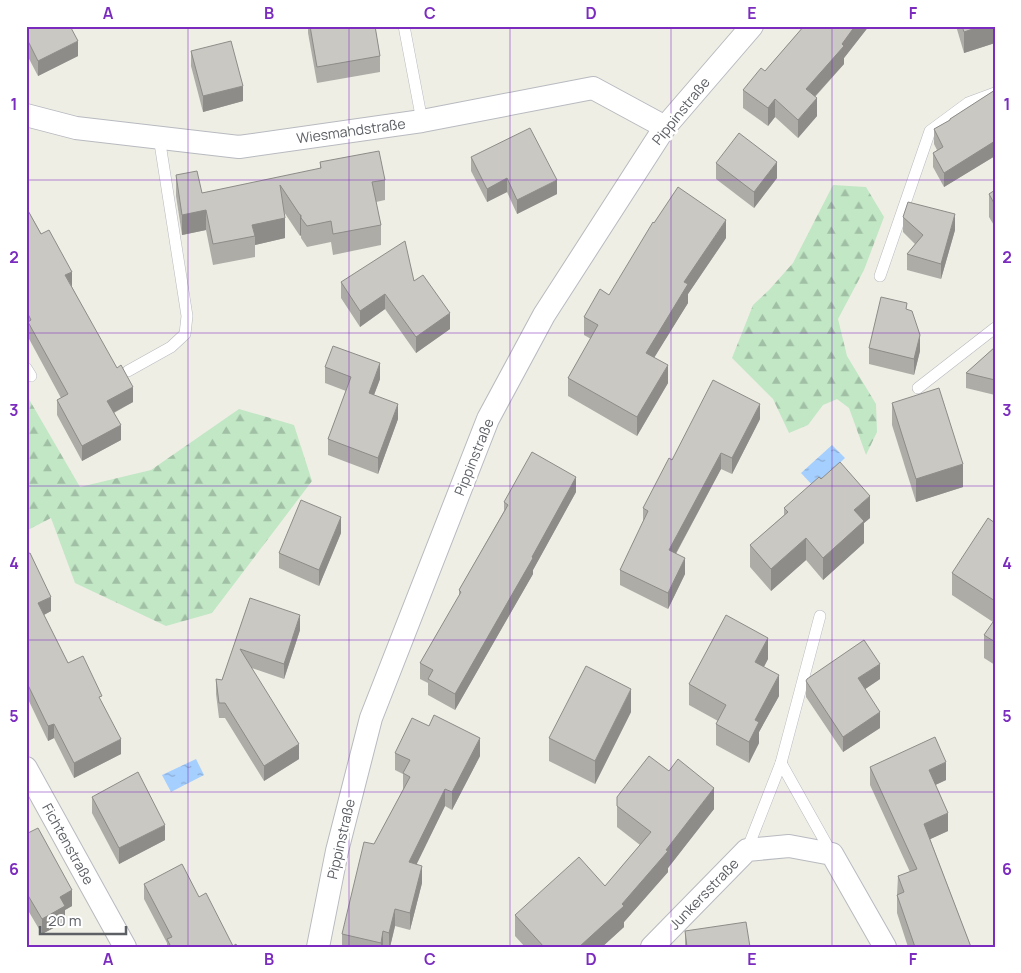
<svg xmlns="http://www.w3.org/2000/svg" width="1021" height="973" font-family="Manrope,sans-serif">
	<style>
		.forest { fill: url(#forest-firs) }
		.water { fill: url(#water-ripples) }
		.lines { fill: none; stroke-linecap: round; stroke-linejoin: round }
		.lane-casing { stroke: #b7babf; stroke-width: 12 }
		.street-casing { stroke: #b7babf; stroke-width: 24 }
		.lane { stroke: #fff; stroke-width: 11 }
		.street { stroke: #fff; stroke-width: 22 }
		.wall { fill: #aeaca7 }
		.shaded-wall { fill: #8d8c88 }
		.building { fill: #cac8c2; stroke: #8d8c88 }
		.grid { fill: none; stroke: #7b2cbf; stroke-width: 1; stroke-opacity: 0.55 }
		.labels { text-anchor: middle; stroke-width: 5; stroke-linejoin: round; paint-order: stroke }
		.street-label { font-size: 14px; fill: #5d6065; stroke: #fff }
		.neatline { fill: none; stroke: #7b2cbf; stroke-width: 2 }
		.grid-label { font-size: 16px; text-anchor: middle; font-weight: bold; fill: #7b2cbf }
	</style>
	<defs>
		<pattern id="forest-firs" width="22" height="20" patternUnits="userSpaceOnUse" patternTransform="scale(1.25)"><rect width="22" height="20" fill="#c1e7c5"/><path d="M5 1l3.5 6h-7zM16 11l3.5 6h-7z" fill="#a0bfa4"/></pattern>
		<pattern id="water-ripples" width="26" height="14" patternUnits="userSpaceOnUse" patternTransform="scale(1.25)"><rect width="26" height="14" fill="#a5cfff"/><path d="M2 4q2-2 4 0t4 0M15 11q2-2 4 0t4 0" fill="none" stroke="#8aabd2"/></pattern>
	</defs>
	<rect width="100%" height="100%" fill="#efeee5"/>
	<g class="forest">
		<path d="M833,185L866,187L884,217L864,270L838,319L847,356L876,404L877,432L866,455L849,408L837,399L823,405L808,425L789,433L773,399L732,358L753,305L769,290L793,263Z"/>
		<path d="M26,394L80,487L151,470L239,409L294,425L312,481L212,613L166,626L75,583L51,518L26,531Z"/>
	</g>
	<g class="water">
		<path d="M832,445L845,458L814,487L801,473Z"/>
		<path d="M196,759L204,775L171,792L162,775Z"/>
	</g>
	<g class="lines">
		<g class="lane-casing">
			<g id="lane">
				<path d="M404,26L422,121"/>
				<path d="M880,276L930,131L968,103L995,93"/>
				<path d="M26,368L31,376"/>
				<path d="M128,371L171,347L185,334L187,316L159,137"/>
				<path d="M918,388L995,328"/>
				<path d="M781,763L832,854"/>
				<path d="M747,850L781,763L820,616"/>
			</g>
		</g>
		<g class="street-casing">
			<g id="street">
				<path d="M26,115L76,128L239,147L422,121L593,88L665,127"/>
				<path d="M26,768L125,947"/>
				<path d="M318,947L337,851L371,718L488,419L544,315L665,127L752,26"/>
				<path d="M652,947L747,850L789,846L832,854L885,947"/>
			</g>
		</g>
		<use href="#lane" class="lane"/>
		<use href="#street" class="street"/>
	</g>
	<g class="wall">
		<path d="M26,26L78,56L38,76L26,53Z"/>
		<path d="M308,26H375L380,56V72L317,83L308,33Z"/>
		<path d="M804,26H869L844,58V64L815,97L817,116L798,138L775,117L768,126L743,108V90L765,71Z"/>
		<path d="M956,26H995V43L964,53Z"/>
		<path d="M191,51L243,101L203,112L191,66Z"/>
		<path d="M995,90V156L944,187L933,167V153L937,150L934,144V129L950,120V119Z"/>
		<path d="M471,157L557,194L517,214L507,192L487,202L471,171Z"/>
		<path d="M320,162L385,180V200L376,202L381,225V245L333,255L331,242L307,247L301,238V235L300,236L284,212L285,238L255,245V257L213,265L206,230L182,235L176,196V175L202,193L320,169Z"/>
		<path d="M716,163L777,178L754,208L716,179Z"/>
		<path d="M995,190V227L989,217V194Z"/>
		<path d="M26,207L72,287L133,402L114,413L121,440L82,461L57,415V400L61,398L28,337V328L26,325Z"/>
		<path d="M903,217L955,230L941,279L907,270V254L915,244L903,232Z"/>
		<path d="M726,238L688,294V303L654,357L668,383L637,436L568,396V378L591,339L584,335V317L609,295Z"/>
		<path d="M414,281L450,329L416,353L385,309L360,327L341,298V282Z"/>
		<path d="M907,310L920,351L914,375L869,364V348Z"/>
		<path d="M995,347V395L966,388V373Z"/>
		<path d="M325,367L380,379L374,395L398,419L378,474L328,455V439L346,391L325,383Z"/>
		<path d="M892,403L963,487L916,502L892,425Z"/>
		<path d="M760,419L732,474L721,469L676,554L685,574L668,609L620,585V570L643,523V508L672,460Z"/>
		<path d="M821,479L870,518L864,523V543L823,580L806,560L771,591L750,567V545L784,515V508Z"/>
		<path d="M576,492L533,570V574L455,710L428,695V683L420,679V663L459,596V590L504,511V502Z"/>
		<path d="M995,523V665L984,658V635L993,622L952,595V573Z"/>
		<path d="M341,533L319,586L279,568V553Z"/>
		<path d="M26,554L51,611L44,615L68,663L102,703L121,754L74,778L54,738L48,741L26,695Z"/>
		<path d="M250,598L300,630L284,679L252,668L299,759L264,781L225,718H219L216,694V679L222,680Z"/>
		<path d="M768,659L764,667L779,696L759,732V743L749,763L716,745V724L718,721L689,705V684Z"/>
		<path d="M880,679L865,689L880,728L843,752L806,697V681Z"/>
		<path d="M631,712L595,784L549,761V738Z"/>
		<path d="M395,753L480,756L452,810L445,806L416,864L422,883L410,930L395,926L390,947H342V934L374,844L403,790V774L395,770Z"/>
		<path d="M870,767L946,780L935,785L948,831L930,839L971,947H908L897,913V895L898,876L910,872L870,785Z"/>
		<path d="M92,797L165,840L119,864L92,813Z"/>
		<path d="M617,797L714,809L668,868V872L624,922V927L602,947H525L515,936V915L605,886L640,845L617,827Z"/>
		<path d="M26,834L72,906L65,910V922L42,934L26,907Z"/>
		<path d="M144,884L199,897L233,946L237,947H167V943L144,899Z"/>
		<path d="M685,931L750,947H685Z"/>
	</g>
	<g class="shaded-wall">
		<path d="M855,26H869L844,58V64L806,106V89Z"/>
		<path d="M981,26H995V43L964,53V32Z"/>
		<path d="M78,41V56L38,76V61Z"/>
		<path d="M243,86V101L203,112V96Z"/>
		<path d="M817,98V116L798,138V120Z"/>
		<path d="M775,99V117L768,126V108Z"/>
		<path d="M995,141V156L944,187V173Z"/>
		<path d="M777,162V178L754,208V192Z"/>
		<path d="M507,178V192L487,202V189Z"/>
		<path d="M557,180V194L517,214V200Z"/>
		<path d="M206,210V230L182,235V215Z"/>
		<path d="M955,214V230L941,279V264Z"/>
		<path d="M300,215H301V235L300,236Z"/>
		<path d="M285,218V238L255,245V236L252,225Z"/>
		<path d="M726,220V238L688,294V303L646,371V353L684,282Z"/>
		<path d="M72,272V287L65,275Z"/>
		<path d="M385,294V309L360,327V311Z"/>
		<path d="M450,313V329L416,353V337Z"/>
		<path d="M920,335V351L914,375V359Z"/>
		<path d="M380,363V379L369,408V393Z"/>
		<path d="M668,365V383L637,436V417Z"/>
		<path d="M133,387V402L107,416V401Z"/>
		<path d="M398,404V419L378,474V458Z"/>
		<path d="M760,404V419L732,474V458Z"/>
		<path d="M121,425V440L82,461V446Z"/>
		<path d="M721,453V469L669,566V550Z"/>
		<path d="M963,464V487L916,502V479Z"/>
		<path d="M576,477V492L533,570V574L455,710V694Z"/>
		<path d="M870,496V518L864,523V543L823,580V558L854,510Z"/>
		<path d="M341,517V533L319,586V570Z"/>
		<path d="M806,538V560L771,591V569Z"/>
		<path d="M685,558V574L668,609V593Z"/>
		<path d="M51,597V611L38,618V603Z"/>
		<path d="M300,615V630L284,679V664Z"/>
		<path d="M768,638V659L755,683V662Z"/>
		<path d="M880,664V679L858,694V678Z"/>
		<path d="M779,675V696L759,732V743L749,763V742L755,720Z"/>
		<path d="M631,689V712L595,784V761Z"/>
		<path d="M880,712V728L843,752V737Z"/>
		<path d="M54,724V738L48,741V726Z"/>
		<path d="M480,738V756L452,810V792Z"/>
		<path d="M121,739V754L74,778V763Z"/>
		<path d="M299,744V759L264,781V766Z"/>
		<path d="M946,762V780L929,788V770Z"/>
		<path d="M714,788V809L668,868V872L624,922V927L602,947H579L622,904L666,850Z"/>
		<path d="M445,789V806L409,880V862Z"/>
		<path d="M948,813V831L924,842V824Z"/>
		<path d="M165,825V840L119,864V848Z"/>
		<path d="M422,866V883L410,930V913Z"/>
		<path d="M72,890V906L65,910V922L42,934V919L60,897Z"/>
		<path d="M395,909V926L390,947H389V933Z"/>
		<path d="M383,931V947H381V943Z"/>
	</g>
	<g class="building">
		<path d="M26,26H70L78,41L38,61L26,37Z"/>
		<path d="M310,26H375L380,56L317,67Z"/>
		<path d="M804,26H855L842,44L844,46L806,89L817,98L798,120L775,99L768,108L743,90L761,68L765,71Z"/>
		<path d="M962,26H981L964,32Z"/>
		<path d="M231,41L243,86L203,96L191,51Z"/>
		<path d="M995,90V141L944,173L933,153L943,147L934,129L950,120V119Z"/>
		<path d="M530,128L557,180L517,200L507,178L487,189L471,157Z"/>
		<path d="M739,133L777,162L754,192L716,163Z"/>
		<path d="M379,151L385,180L372,182L381,225L333,234L331,221L307,226L301,218V215H300L280,185L285,218L252,225L255,236L213,244L206,210L182,215L176,175L197,171L202,193L321,168L320,162Z"/>
		<path d="M678,187L726,220L684,282L688,284L646,353L668,365L637,417L568,378L598,325L584,317L600,289L609,295L653,222L654,223Z"/>
		<path d="M995,190V205L989,194Z"/>
		<path d="M908,202L955,214L941,264L907,254L923,235L903,217Z"/>
		<path d="M26,207L41,234L49,230L72,272L65,275L117,368L121,365L133,387L107,401L121,425L82,446L57,400L68,394L28,322L31,320L26,310Z"/>
		<path d="M405,241L414,281L423,275L450,313L416,337L385,294L360,311L341,282Z"/>
		<path d="M881,297L907,303L906,309L912,311L920,335L914,359L869,348Z"/>
		<path d="M333,346L380,363L369,393L398,404L378,458L328,439L351,377L325,367Z"/>
		<path d="M995,347V380L966,373Z"/>
		<path d="M713,380L760,404L732,458L721,453L669,550L685,558L668,593L620,570L648,511L643,508L669,458L672,460Z"/>
		<path d="M939,388L963,464L916,479L892,403Z"/>
		<path d="M532,452L576,477L532,557L533,558L455,694L428,679L433,670L420,663L461,592L459,590L508,505L504,502Z"/>
		<path d="M840,462L870,496L854,510L864,521L823,558L806,538L771,569L750,545L788,512L784,508L819,477L821,479Z"/>
		<path d="M301,500L341,517L319,570L279,553Z"/>
		<path d="M988,518L995,523V601L952,573Z"/>
		<path d="M30,553L51,597L38,603L68,663L83,656L102,696L99,697L121,739L74,763L54,724L48,726L26,681V554Z"/>
		<path d="M250,598L300,615L284,664L240,649L299,744L264,766L225,703H219L216,679L222,680Z"/>
		<path d="M726,615L768,638L755,662L779,675L755,720L759,722L749,742L716,724L726,705L689,684Z"/>
		<path d="M995,619V642L984,635Z"/>
		<path d="M864,640L880,664L858,678L880,712L843,737L806,681L807,679Z"/>
		<path d="M586,666L631,689L595,761L549,738Z"/>
		<path d="M434,715L480,738L452,792L445,789L409,862L422,866L410,913L395,909L389,933L383,931L381,943L342,934L364,842L374,844L410,777L403,773L410,760L395,753L412,718L429,726Z"/>
		<path d="M935,737L946,762L929,770L948,813L924,824L971,947H915L897,895L904,892L898,876L917,869L870,767Z"/>
		<path d="M649,756L669,771L678,759L714,788L666,850L668,851L622,904L624,906L579,947H544L515,915L579,857L605,886L651,832L617,806V797Z"/>
		<path d="M138,772L165,825L119,848L92,797Z"/>
		<path d="M38,828L72,890L60,897L65,906L42,919L26,892V834Z"/>
		<path d="M182,864L199,897L206,893L233,946L236,944L237,947H171L167,939L172,937L144,884Z"/>
		<path d="M746,922L750,947H687L685,931Z"/>
	</g>
	<path class="grid" d="M188,26V947M349,26V947M510,26V947M671,26V947M832,26V947M26,180H995M26,333H995M26,486H995M26,640H995M26,792H995"/>
	<g class="labels">
		<g class="street-label">
			<text transform="translate(681 111) rotate(-51)" y="5">Pippinstraße</text>
			<text transform="translate(351 131) rotate(-8)" y="5">Wiesmahdstraße</text>
			<text transform="translate(474 457) rotate(-68)" y="5">Pippinstraße</text>
			<text transform="translate(341 839) rotate(-77)" y="5">Pippinstraße</text>
			<text transform="translate(68 844) rotate(61)" y="5">Fichtenstraße</text>
			<text transform="translate(704 894) rotate(-46)" y="5">Junkersstraße</text>
		</g>
	</g>
	<rect width="1021" height="973" fill="none" stroke="#ffffff" stroke-width="55"/>
	<path d="M40 926v8h86v-8" fill="none" stroke="#5d6065" stroke-width="2.5"/>
	<text x="48" y="926" font-size="15" fill="#5d6065" stroke="#ffffff" stroke-width="4" paint-order="stroke">20 m</text>
	<rect x="28" y="28" width="966" height="918" class="neatline"/>
	<g class="grid-label">
		<text x="108" y="19">A</text>
		<text x="269" y="19">B</text>
		<text x="430" y="19">C</text>
		<text x="591" y="19">D</text>
		<text x="752" y="19">E</text>
		<text x="913" y="19">F</text>
		<text x="14" y="110">1</text>
		<text x="1007" y="110">1</text>
		<text x="14" y="263">2</text>
		<text x="1007" y="263">2</text>
		<text x="14" y="416">3</text>
		<text x="1007" y="416">3</text>
		<text x="14" y="569">4</text>
		<text x="1007" y="569">4</text>
		<text x="14" y="722">5</text>
		<text x="1007" y="722">5</text>
		<text x="14" y="875">6</text>
		<text x="1007" y="875">6</text>
		<text x="108" y="965">A</text>
		<text x="269" y="965">B</text>
		<text x="430" y="965">C</text>
		<text x="591" y="965">D</text>
		<text x="752" y="965">E</text>
		<text x="913" y="965">F</text>
	</g>
</svg>
